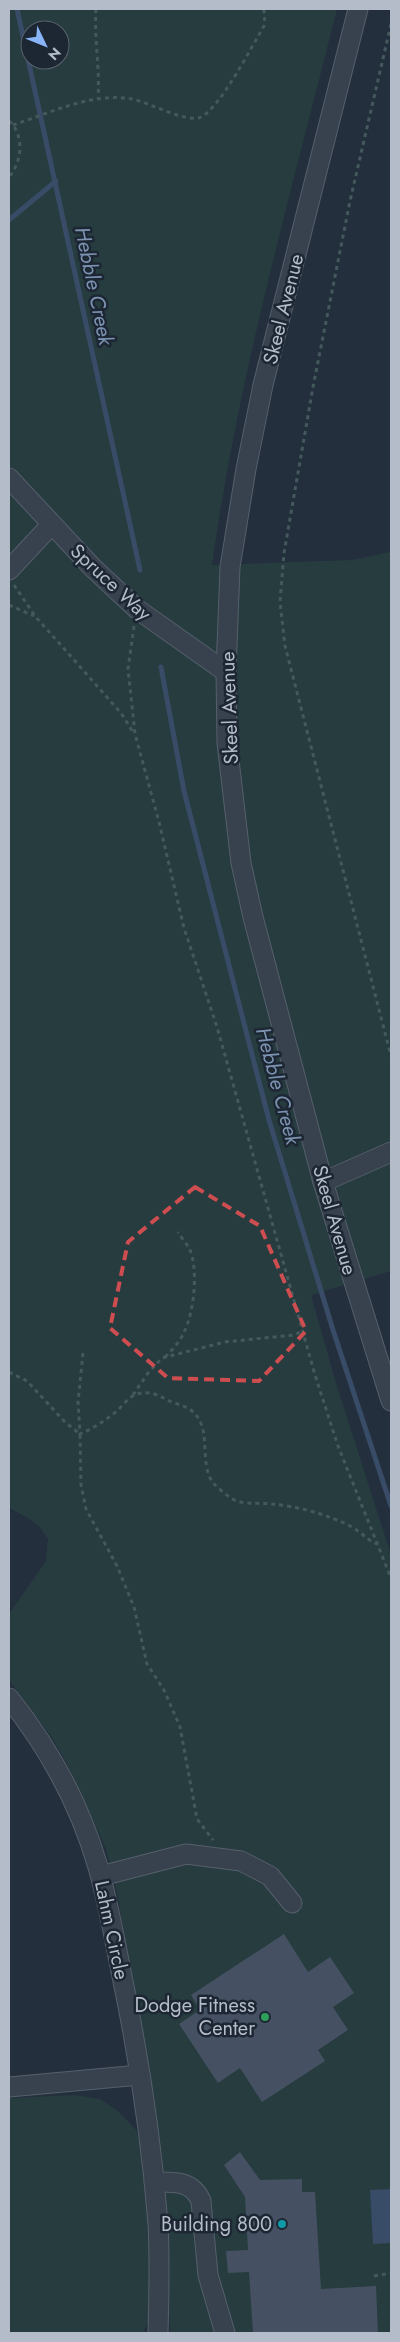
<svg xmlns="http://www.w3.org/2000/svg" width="400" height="2342" font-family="Jost,sans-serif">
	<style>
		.green { fill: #263c3f; fill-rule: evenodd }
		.water { fill: #394c67 }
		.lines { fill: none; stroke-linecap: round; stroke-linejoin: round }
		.stream { stroke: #394c67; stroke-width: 5 }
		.building { fill: #455162 }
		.minor-casing { stroke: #565f6c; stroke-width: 21 }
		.path { stroke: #44595c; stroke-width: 3; stroke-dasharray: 4 4; stroke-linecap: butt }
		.minor { stroke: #38414e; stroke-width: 19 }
		.marked { fill: none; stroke: #ce4d50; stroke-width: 4; stroke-dasharray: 10 6; stroke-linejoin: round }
		.leisure-dot { fill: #2e9e5b; stroke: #1d2633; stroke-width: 2 }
		.culture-dot { fill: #0f9aa8; stroke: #1d2633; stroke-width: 2 }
		.labels { text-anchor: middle; stroke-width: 5; stroke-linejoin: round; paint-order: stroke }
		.street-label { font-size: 20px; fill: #b4bcc9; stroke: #1d2633 }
		.poi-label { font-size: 20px; fill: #b4bcc9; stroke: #1d2633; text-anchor: end }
		.water-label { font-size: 21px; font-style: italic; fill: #7c92b1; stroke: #1d2633 }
	</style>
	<rect width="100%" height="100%" fill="#242f3e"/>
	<g class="green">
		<path d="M9,9H337C291,193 238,377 212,565L352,560L391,552V1271L311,1295L336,1383L391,1555V2333H170L166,2203L155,2111L117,1893L106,1849L66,1762L53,1739L9,1680V1614L46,1561L48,1539L39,1526L30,1519L9,1508ZM30,30H60V60H30Z"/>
		<path d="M74,2095L100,2099L118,2111L136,2130L145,2156L153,2311L143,2333H9V2098Z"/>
	</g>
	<path class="water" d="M391,2189V2243L373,2244L370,2190Z"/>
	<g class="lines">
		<g class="stream">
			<path d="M17,9L140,570"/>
			<path d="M9,220L56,181"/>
			<path d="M161,667L184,791L269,1120L333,1330L391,1506"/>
		</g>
	</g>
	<g class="building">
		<path d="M284,1934L308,1972L330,1957L354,1993L333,2007L348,2030L318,2050L325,2061L262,2102L240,2068L218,2083L179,2024L200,2010L191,1995Z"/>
		<path d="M240,2152L260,2180L302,2179V2192H315L321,2289L376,2286L378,2333H253L249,2272L228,2273L226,2251L248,2250L245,2197L224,2165Z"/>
	</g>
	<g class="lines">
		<g class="minor-casing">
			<g id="minor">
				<path d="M358,9L263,385L246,469L230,567L226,672L227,743L241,863L253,917L323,1182L391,1401"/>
				<path d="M9,478L93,568L137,609L226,672"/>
				<path d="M9,570L51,525"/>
				<path d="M323,1182L391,1152"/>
				<path d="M9,1698C49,1748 80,1805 98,1867C110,1909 117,1953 126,1996C141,2071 152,2147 158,2224C160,2260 159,2297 158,2333"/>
				<path d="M101,1876L186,1854L241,1861L270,1876L292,1903"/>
				<path d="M9,2087L140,2075"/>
				<path d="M154,2182C174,2182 192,2180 201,2201L208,2275L225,2333"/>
			</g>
		</g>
		<g class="path">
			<path d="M96,9C94,39 100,68 98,98"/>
			<path d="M391,24L350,201L313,387L284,553L280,602L285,646L391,1056"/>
			<path d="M9,121C25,135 22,162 9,177"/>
			<path d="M13,125C50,113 92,92 132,99C148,102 188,124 201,117C220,108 252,46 264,26L265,14L263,9"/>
			<path d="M14,585L35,616L121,713L133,732"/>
			<path d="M9,605L34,616"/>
			<path d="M134,626L128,669L135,734L159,822L184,928L217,1027L315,1375L338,1446L391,1578"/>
			<path d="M83,1353L78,1402L80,1434C94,1428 106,1420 118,1410C123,1405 129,1397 135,1395C147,1390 157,1394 167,1400C175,1404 185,1405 192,1411C213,1428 198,1462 213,1483C218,1488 225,1494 231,1498C243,1506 257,1502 271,1504C297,1506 330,1515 352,1527C361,1532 367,1540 377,1544"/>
			<path d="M165,1357C172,1350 180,1342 184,1332C194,1313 199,1268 189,1248C186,1243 181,1237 178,1232"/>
			<path d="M9,1372L27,1381L65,1422L80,1434L81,1485L86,1509L117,1566L134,1607L147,1664L164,1690L180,1727L197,1819L213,1840"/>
			<path d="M133,1395L148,1373L162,1358L225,1342L294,1335L303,1331"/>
			<path d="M374,2276L391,2273"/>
		</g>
		<use href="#minor" class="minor"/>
	</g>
	<path class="marked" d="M195,1187L260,1226L306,1331L259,1381L168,1378L110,1328L128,1242Z"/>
	<circle class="leisure-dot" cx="265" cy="2017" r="5"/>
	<circle class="culture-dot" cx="282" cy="2224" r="5"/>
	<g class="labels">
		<g class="street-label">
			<text transform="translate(283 309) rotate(-76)" y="7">Skeel Avenue</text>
			<text transform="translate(111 582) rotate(43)" y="7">Spruce Way</text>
			<text transform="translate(229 708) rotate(-92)" y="7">Skeel Avenue</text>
			<text transform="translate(335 1220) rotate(74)" y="7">Skeel Avenue</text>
			<text transform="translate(112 1930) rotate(78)" y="7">Lahm Circle</text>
		</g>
		<g class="poi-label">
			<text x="255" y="2012">Dodge Fitness<tspan x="255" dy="23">Center</tspan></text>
			<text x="272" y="2231">Building 800</text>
		</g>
		<g class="water-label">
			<text transform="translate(94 286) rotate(78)" y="7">Hebble Creek</text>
			<text transform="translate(278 1086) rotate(75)" y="7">Hebble Creek</text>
		</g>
	</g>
	<rect width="400" height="2342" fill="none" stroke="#b4bcc9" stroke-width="20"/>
	<g transform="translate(45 45) rotate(133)"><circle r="24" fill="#1d2633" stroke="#59626f"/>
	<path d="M0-4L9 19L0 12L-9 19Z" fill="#8ab4f8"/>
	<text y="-8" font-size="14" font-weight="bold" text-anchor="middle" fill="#b4bcc9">N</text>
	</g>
</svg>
